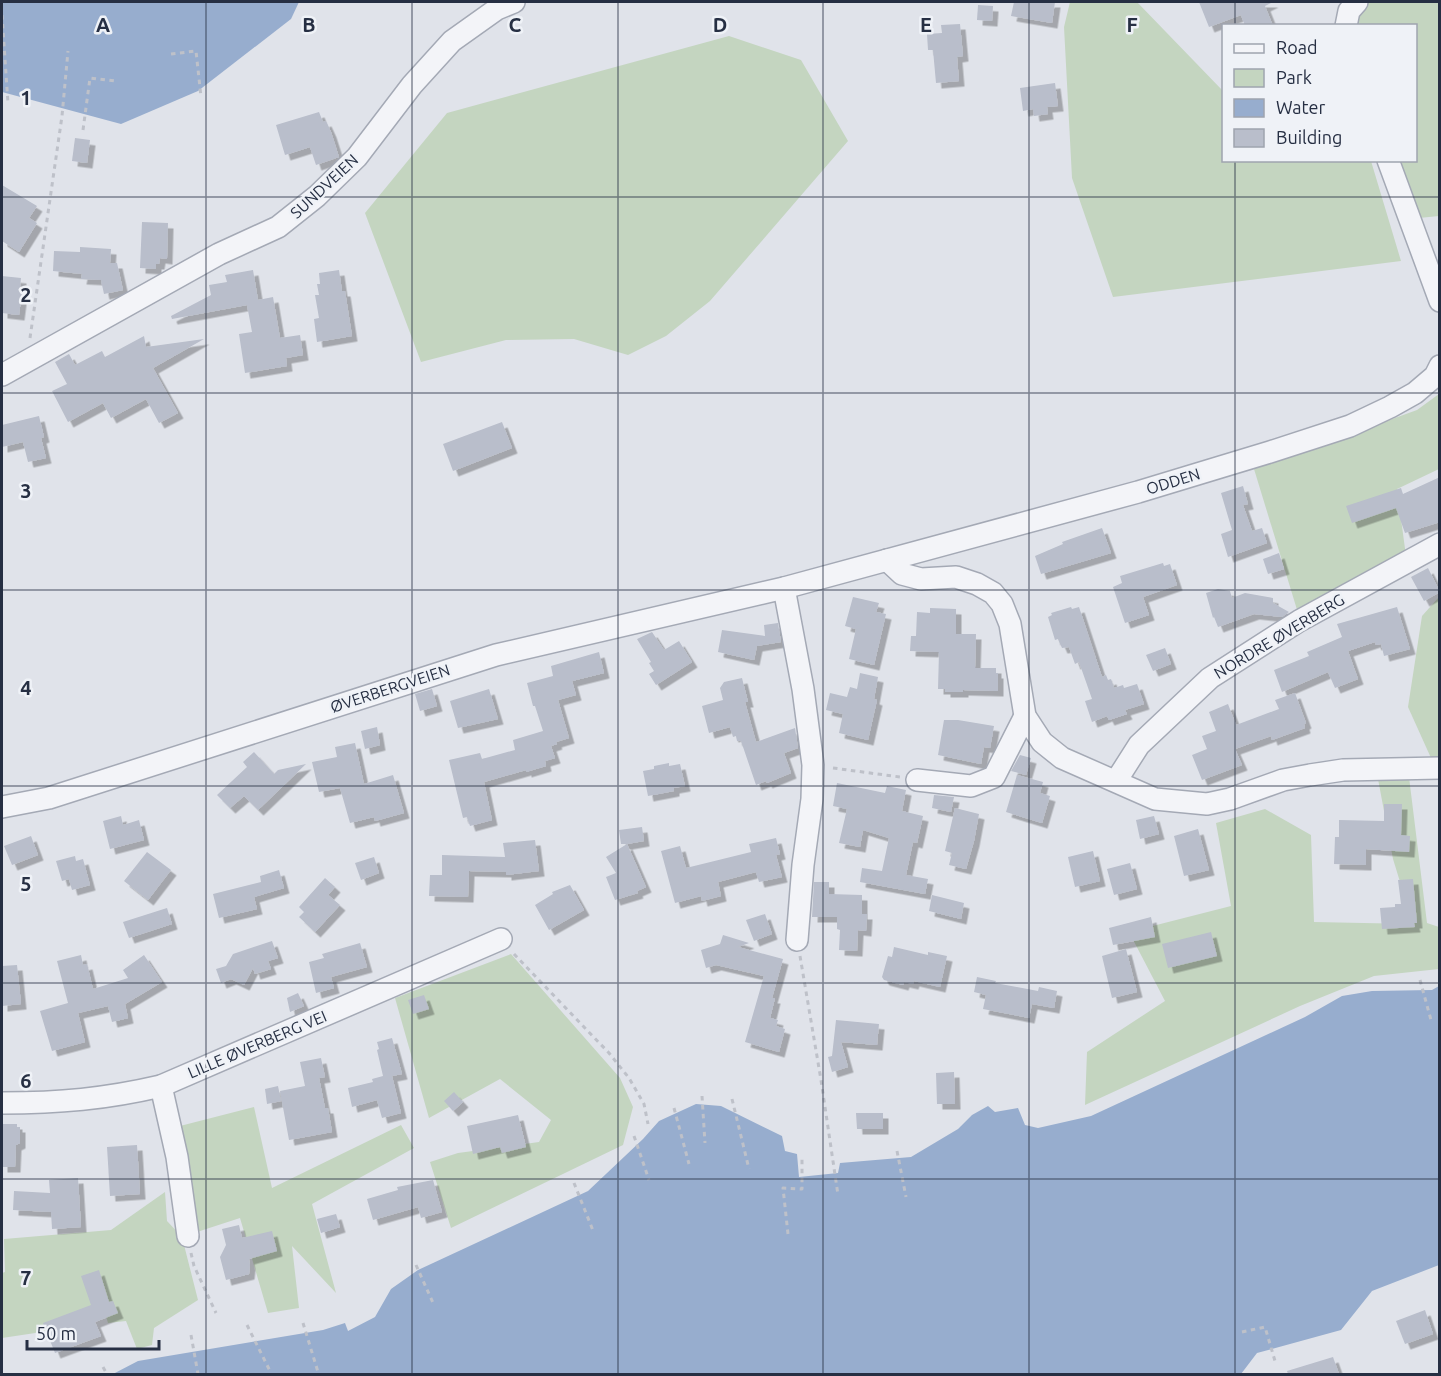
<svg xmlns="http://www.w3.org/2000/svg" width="1441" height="1376" font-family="Ubuntu,sans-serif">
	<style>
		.green { fill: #c4d5c0 }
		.water { fill: #97adce }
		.building { fill: #b9becb; filter: url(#shadow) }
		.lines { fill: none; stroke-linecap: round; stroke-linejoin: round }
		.minor-casing { stroke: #a4a9b5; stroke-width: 24 }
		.path { stroke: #bec1c9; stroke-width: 3; stroke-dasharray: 4.5 4.5; stroke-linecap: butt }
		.minor { stroke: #f3f4f8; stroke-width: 21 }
		.grid { fill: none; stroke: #262f43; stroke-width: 1.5; stroke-opacity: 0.55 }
		.labels { text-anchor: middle; stroke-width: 5; stroke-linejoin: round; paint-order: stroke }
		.street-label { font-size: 16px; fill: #262f43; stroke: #eff2f7 }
		.grid-label { font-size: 20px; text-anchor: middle; font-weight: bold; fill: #262f43; stroke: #eff2f7; stroke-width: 5; stroke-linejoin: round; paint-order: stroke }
	</style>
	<defs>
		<filter id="shadow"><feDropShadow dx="5.5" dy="5.5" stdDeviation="0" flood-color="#0004"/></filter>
	</defs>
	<rect width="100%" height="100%" fill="#e0e3ea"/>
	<g class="green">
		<path d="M1070,2H1137L1223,91L1224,160L1371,161L1401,261L1113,297L1072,178L1064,27Z"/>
		<path d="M1360,2H1439V216L1419,218L1398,161L1416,160V26H1350Z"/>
		<path d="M729,36L801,60L848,141L710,301L666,336L628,355L574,339L506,340L421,362L365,213L447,113Z"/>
		<path d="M1439,394V469L1397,489L1406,556L1298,613L1254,469L1417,410Z"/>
		<path d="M1439,597V758H1431L1408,707L1422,616Z"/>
		<path d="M1409,777L1427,923L1439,927V969L1374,976L1300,1006L1085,1105L1087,1052L1165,1001L1129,932L1231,906L1216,823L1265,809L1311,835L1314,922L1413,924L1393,859L1378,779Z"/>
		<path d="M511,954L620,1078L633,1107L623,1145L451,1228L430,1162L458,1153L539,1142L551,1120L500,1079L429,1118L395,998Z"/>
		<path d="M254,1107L272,1188L401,1125L414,1148L312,1204L336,1293L292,1246L299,1308L268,1313L240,1218L197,1232L180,1126Z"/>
		<path d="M165,1192L167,1221L182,1237L198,1300L154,1328L152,1345L137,1349L126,1321L108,1323L101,1300L86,1317L42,1332L2,1338V1273L5,1272L4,1239L111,1230Z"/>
	</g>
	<g class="water">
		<path d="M2,2H299L291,19L198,91L121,124L2,92Z"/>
		<path d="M1439,986V1265L1372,1291L1341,1330L1257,1353L1241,1374H113L138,1361L323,1330L345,1323L348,1331L375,1317L391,1289L418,1270L588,1191L643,1139L659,1121L696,1104L721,1106L782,1136L785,1151L797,1154L799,1177L838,1173L840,1163L911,1157L958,1129L972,1115L988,1106L995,1112L1018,1108L1025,1125L1038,1128L1091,1116L1305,1017L1342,996L1372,991L1432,990Z"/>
	</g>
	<g class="building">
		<path d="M1014,2H1055L1052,23L1011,16Z"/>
		<path d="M1199,2H1273L1265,6L1273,26H1245L1241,15L1209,27Z"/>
		<path d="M978,5L993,6L992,21L977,20Z"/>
		<path d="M960,24L963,56L957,57L959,81L936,83L933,50H928L927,34L942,33L941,25Z"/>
		<path d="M1055,83L1058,106L1047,107L1048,114L1034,116L1033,109L1023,111L1020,88Z"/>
		<path d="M319,112L323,122L326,121L331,132L339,157L316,165L310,147L285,155L276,125Z"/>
		<path d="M75,138L90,140L87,163L72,161Z"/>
		<path d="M2,185L37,206L29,218L37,223L19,252L2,241Z"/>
		<path d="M142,222L168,223L167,259L160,258L159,264H156V269L140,268Z"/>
		<path d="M80,247L111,249L110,263H117L123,290L104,294L101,280L81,279L82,274L53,271L54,251L80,252Z"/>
		<path d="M253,270L258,300L273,297L280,338L300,335L303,355L286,358L287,366L245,373L239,334L252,332L247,305L172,319L171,316L211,295L209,285L227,282L225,275Z"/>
		<path d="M339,270L342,291H345L352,336L317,342L314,319L319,318L315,295H319L317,284H320L319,273Z"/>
		<path d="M2,276L21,278L20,288L22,292L19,315L2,313Z"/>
		<path d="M144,336L146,347L204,339L153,368L178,413L159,423L146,399L111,418L103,403L68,422L52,391L67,384L55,362L69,354L75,365L102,351L105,357Z"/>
		<path d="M39,416L44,437L41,438L46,458L28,462L23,442L2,447V425Z"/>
		<path d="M502,422L512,448L453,471L443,444Z"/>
		<path d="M1440,477V522L1405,533L1396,508L1352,523L1346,506L1401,488L1403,494Z"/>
		<path d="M1243,486L1248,504L1243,505L1252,531L1262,528L1267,543L1228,557L1221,534L1232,530L1221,493Z"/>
		<path d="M1102,528L1111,553L1041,574L1035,556L1063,544L1062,542Z"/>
		<path d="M1279,553L1284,569L1268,574L1263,559Z"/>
		<path d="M1163,563L1164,566L1170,564L1177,585L1143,597L1149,615L1125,623L1113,587L1122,583L1120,576Z"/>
		<path d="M1428,568L1440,592L1424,601L1411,577Z"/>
		<path d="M1218,589L1230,591L1232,598L1245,593L1273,598V603L1289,612L1282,617L1254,614L1218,627L1214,617L1213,618L1206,593Z"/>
		<path d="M853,597L879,603L876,612L886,614L874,665L849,659L856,629L845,626Z"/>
		<path d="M1071,607L1072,609L1079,607L1102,677L1106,675L1108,680L1111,679L1114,688L1123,685L1124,688L1137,684L1144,704L1125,710L1127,714L1109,720L1107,716L1092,722L1085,701L1092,699L1079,662L1075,664L1069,647L1062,648L1058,639L1055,640L1048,617L1052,615L1051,613Z"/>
		<path d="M1397,607L1410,649L1384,656L1381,644L1376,645L1375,642L1348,651L1358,679L1335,688L1328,672L1282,692L1274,670L1309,656L1307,652L1342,637L1337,624Z"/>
		<path d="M930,608L956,609V634H976L975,668H996V673H998V691L963,690V692H945V689H938L939,652L910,651L911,636H916L917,612L930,613Z"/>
		<path d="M778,623L781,642L757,646L754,660L718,652L722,630L765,636L764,625Z"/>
		<path d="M652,632L664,650L679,641L692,662L656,685L649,674L654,671L649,663L651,662L637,639Z"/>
		<path d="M1165,648L1171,664L1153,671L1146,655Z"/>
		<path d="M599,652L604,673L572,681L576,695L558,700L569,738L556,742L557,744L551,746L555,758L545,761L546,766L526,772V770L484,782L492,820L470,826L467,817L463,818L449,760L480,753L482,759L515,750L513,740L543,731L535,706H533L527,683L553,676L551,666Z"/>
		<path d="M860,673L878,677L874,699L877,700L868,740L839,733L843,714L826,710L830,693L847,697L850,687L857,689Z"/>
		<path d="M742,678L748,702H745L756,742L795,728L798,748L784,753L791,773L767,783L766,781L756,785L741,741H737L736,736L733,737L730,727L709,733L702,706L723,700L720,688L724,682Z"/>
		<path d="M432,689L437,706L420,711L415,694Z"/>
		<path d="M489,689L498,719L458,728L450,701Z"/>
		<path d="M1295,693L1306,723L1304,724L1305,728L1272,740L1271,736L1235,749L1242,765L1202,780L1192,755L1207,749L1202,736L1216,731L1209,712L1228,704L1236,725L1279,709L1275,700Z"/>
		<path d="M944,720H958L994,726L990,748L984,747L981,764L938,755Z"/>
		<path d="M377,727L380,745L365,749L361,731Z"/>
		<path d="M355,743L364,784L393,775L404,813L375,821L374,817L350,823L340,788L319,792L312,762L337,757L335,747Z"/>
		<path d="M254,752L274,774L278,770L306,764L258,810L244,796L230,808L217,795L247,767L243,762Z"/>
		<path d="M1020,755L1031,758L1026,775L1011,771Z"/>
		<path d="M669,763V766L680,764L685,786L674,788V791L648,796L643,771L654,769V766Z"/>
		<path d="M1017,775L1043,782L1040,793L1050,796L1042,823L1006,812Z"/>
		<path d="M837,783L885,793L887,786L906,790L902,811L923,816L917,843L913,842L906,875L928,879L925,894L860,882L862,868L882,871L889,838L863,830L860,847L839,843L847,809L833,806Z"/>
		<path d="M934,795L954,797L951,812L932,808Z"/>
		<path d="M1384,804H1402L1401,835L1410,836L1409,852L1366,849V865L1334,864L1335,837H1339V820L1384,821Z"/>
		<path d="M955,808L979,814L974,841L966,869L949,865L952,853L945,851Z"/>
		<path d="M121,816L123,825L139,820L144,840L110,849L103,821Z"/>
		<path d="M1154,816L1159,834L1140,839L1136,820Z"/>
		<path d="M642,827L644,841L627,844L646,887L637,891L638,893L615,900L606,877L616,873L606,857L627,844H621L619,830Z"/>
		<path d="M1198,829L1209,870L1184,876L1174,836Z"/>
		<path d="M31,836L38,855L12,865L4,846Z"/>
		<path d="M776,838L780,854L776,855L782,877L759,882L756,872L718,882L721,896L702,901L701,896L675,903L661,851L680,846L686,868L751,852L749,844Z"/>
		<path d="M535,840L539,871L506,875V872L469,871L468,897L429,896L430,875H442V855L505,857L503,843Z"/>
		<path d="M1093,851L1100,881L1075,887L1068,857Z"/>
		<path d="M147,852L171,870L148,900L124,881Z"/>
		<path d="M75,856L76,861L83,859L90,885L72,890L69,879L62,881L56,861Z"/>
		<path d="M374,857L379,873L361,880L355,863Z"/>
		<path d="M1130,863L1137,889L1114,895L1107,869Z"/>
		<path d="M279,870L284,888L254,897L257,909L219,918L213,894L261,882L260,876Z"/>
		<path d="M325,878L335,887L328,895L340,905L315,932L299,917L304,912L299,907Z"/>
		<path d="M1413,879L1417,923H1414L1415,927L1382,929L1380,908L1395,907V904H1401L1398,880Z"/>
		<path d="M814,882H829V894L862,895V914H867L866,931L858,930L857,951L839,950L840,930L837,929V917H812Z"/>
		<path d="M570,885L584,910L549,930L535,905L553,894L552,892Z"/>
		<path d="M932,895L964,903L961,919L929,911Z"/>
		<path d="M167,908L172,924L129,938L123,922Z"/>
		<path d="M765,914L772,934L754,941L746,920Z"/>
		<path d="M1151,917L1155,937L1113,945L1109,928Z"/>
		<path d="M1211,932L1217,956L1168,968L1162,944Z"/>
		<path d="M723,935L749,943L738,947L783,959L772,998H775L770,1018L778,1020L776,1026L785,1029L779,1052L745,1042L764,976L716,965L706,968L701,950L720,944Z"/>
		<path d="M272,941L278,958L268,961L271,969L255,974L253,968L244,985L231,979L221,983L216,969L226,966L233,954Z"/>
		<path d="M360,943L367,967L331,977L334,988L316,993L309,962L324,958L322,954Z"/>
		<path d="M894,947L928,955V952L947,956L940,987L914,981L913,984L904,982L903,985L884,980L882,977L888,956L892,957Z"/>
		<path d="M1126,949L1137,992L1112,998L1102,956Z"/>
		<path d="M81,955L83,965L87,964L93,989L128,978L123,970L144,955L162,982L125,1004L128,1018L112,1022L108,1006L78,1013L85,1042L52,1051L40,1011L68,1003L57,961Z"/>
		<path d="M17,965L21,1004L2,1006V966Z"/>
		<path d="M977,977L996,981L995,983L1038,991L1039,987L1057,991L1054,1008L1032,1004L1029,1018L983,1009L986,995L974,992Z"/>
		<path d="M298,993L304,1006L290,1012L287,998Z"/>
		<path d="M424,995L429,1009L413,1014L408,1000Z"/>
		<path d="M836,1020L879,1024L877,1045L841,1042L848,1067L832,1072L828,1057L832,1056Z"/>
		<path d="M392,1038L402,1074L392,1076L401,1113L382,1118L377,1100L352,1107L348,1088L373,1082L372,1079L383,1076L377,1050L379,1049L377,1042Z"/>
		<path d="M321,1058L325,1077L319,1078L325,1108H328L332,1132L289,1140L280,1091L305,1086L300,1062Z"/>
		<path d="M954,1072L955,1104H937L936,1073Z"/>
		<path d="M278,1086L281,1101L267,1104L265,1089Z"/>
		<path d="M454,1092L463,1102L453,1111L444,1101Z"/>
		<path d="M856,1113H883V1129H857Z"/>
		<path d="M518,1115L526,1147L502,1153L500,1147L473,1154L467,1126Z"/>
		<path d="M2,1124H17V1127H20V1143L16,1145L15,1167H2Z"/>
		<path d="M137,1145L140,1194L110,1196L107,1147Z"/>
		<path d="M78,1178L81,1227L52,1229L51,1212L13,1210L14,1191L50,1193L49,1180Z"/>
		<path d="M433,1180L442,1212L421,1218L418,1207L373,1220L367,1199L398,1190L397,1187Z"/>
		<path d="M336,1214L340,1227L321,1233L317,1219Z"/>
		<path d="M239,1225L242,1238L272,1231L277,1251L249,1259L250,1265L249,1274L226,1280L220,1257L226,1245L222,1229Z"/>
		<path d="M99,1270L109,1302L113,1301L118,1313L95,1322L101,1336L55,1353L43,1323L91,1305L81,1276Z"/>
		<path d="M1425,1310L1433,1334L1405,1344L1396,1321Z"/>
		<path d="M1333,1357L1339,1374H1288L1287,1371Z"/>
	</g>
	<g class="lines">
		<g class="minor-casing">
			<g id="minor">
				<path d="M1346,26L1349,11L1357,2"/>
				<path d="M1388,160L1440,301"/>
				<path d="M2,375L219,254L278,227L317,196L357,157L412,85L452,41L497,9L514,2"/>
				<path d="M887,560L902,574L921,579L956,577L977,584L993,593L1002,604L1010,624L1025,716L1042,742L1062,758L1155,799L1207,804L1230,799L1283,780L1310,775L1343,770L1440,768"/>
				<path d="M784,588L803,689L813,765L812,799L803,865L797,940"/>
				<path d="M917,780L971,786L994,777L1025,716"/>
				<path d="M1116,781L1139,745L1210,678L1299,621L1440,544"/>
				<path d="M2,807L49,798L496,655L784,588L1138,492L1270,452L1350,426L1390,407L1415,393L1435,376L1440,366"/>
				<path d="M161,1086L177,1157L188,1236"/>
				<path d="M2,1103C59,1103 105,1099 161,1086L501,939"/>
			</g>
		</g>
		<g class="path">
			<path d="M2,15L8,103"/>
			<path d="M171,54L196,51L201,97"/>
			<path d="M83,130L90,78L115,81"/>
			<path d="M30,338L62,116L68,51"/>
			<path d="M833,768L900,777"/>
			<path d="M514,954L609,1053L629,1078L644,1104L648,1124"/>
			<path d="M800,956L821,1080L838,1195"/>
			<path d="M1420,980L1431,1020"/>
			<path d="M702,1096L705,1143"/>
			<path d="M732,1099L749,1169"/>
			<path d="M674,1108L689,1164"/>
			<path d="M634,1136L649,1180"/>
			<path d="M897,1151L906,1197"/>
			<path d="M574,1183L594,1233"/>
			<path d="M788,1234L783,1188L802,1189V1156"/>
			<path d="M191,1253L194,1266L216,1313"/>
			<path d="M416,1265L434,1305"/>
			<path d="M303,1323L318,1372"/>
			<path d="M247,1325L271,1373"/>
			<path d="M1242,1332L1265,1327L1275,1361"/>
			<path d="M191,1335L198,1374"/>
			<path d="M103,1367L107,1374"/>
		</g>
		<use href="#minor" class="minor"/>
	</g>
	<path class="grid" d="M206,2V1374M412,2V1374M618,2V1374M823,2V1374M1029,2V1374M1235,2V26M1235,160V1374M2,197H1440M2,393H1440M2,590H1440M2,786H1440M2,983H1440M2,1179H1440"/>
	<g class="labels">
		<g class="street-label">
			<text transform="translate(324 186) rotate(-43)" y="6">SUNDVEIEN</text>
			<text transform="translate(1173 481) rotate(-17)" y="6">ODDEN</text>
			<text transform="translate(1279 636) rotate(-31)" y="6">NORDRE ØVERBERG</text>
			<text transform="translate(390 688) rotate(-18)" y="6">ØVERBERGVEIEN</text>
			<text transform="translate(257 1044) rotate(-23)" y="6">LILLE ØVERBERG VEI</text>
		</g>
	</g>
	<g class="grid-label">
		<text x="103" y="32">A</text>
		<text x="309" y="32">B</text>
		<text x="515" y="32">C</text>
		<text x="720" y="32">D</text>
		<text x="926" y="32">E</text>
		<text x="1132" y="32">F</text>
		<text x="26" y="105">1</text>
		<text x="26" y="302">2</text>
		<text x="26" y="498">3</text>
		<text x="26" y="695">4</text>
		<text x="26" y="891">5</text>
		<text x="26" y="1088">6</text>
		<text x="26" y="1285">7</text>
	</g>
	<rect width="1441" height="1376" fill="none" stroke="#262f43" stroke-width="6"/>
	<rect x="1222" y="24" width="195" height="138" fill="#eff2f7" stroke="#9fa4af" stroke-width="1.5"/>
	<rect x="1234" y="44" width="30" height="9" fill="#f3f4f8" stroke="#9fa4af" stroke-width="1.5"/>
	<text x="1276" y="54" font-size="18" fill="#262f43">Road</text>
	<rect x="1234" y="69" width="30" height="18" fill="#c4d5c0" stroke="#9fa4af" stroke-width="1.5"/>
	<text x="1276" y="84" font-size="18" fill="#262f43">Park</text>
	<rect x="1234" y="99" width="30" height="18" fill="#97adce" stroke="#9fa4af" stroke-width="1.5"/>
	<text x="1276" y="114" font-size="18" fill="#262f43">Water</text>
	<rect x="1234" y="129" width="30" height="18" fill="#b9becb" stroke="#9fa4af" stroke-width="1.5"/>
	<text x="1276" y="144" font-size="18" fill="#262f43">Building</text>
	<path d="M27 1340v9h132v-9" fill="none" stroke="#262f43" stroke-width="3"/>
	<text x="36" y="1340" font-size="18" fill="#262f43" stroke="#eff2f7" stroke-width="4.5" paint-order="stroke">50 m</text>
</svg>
